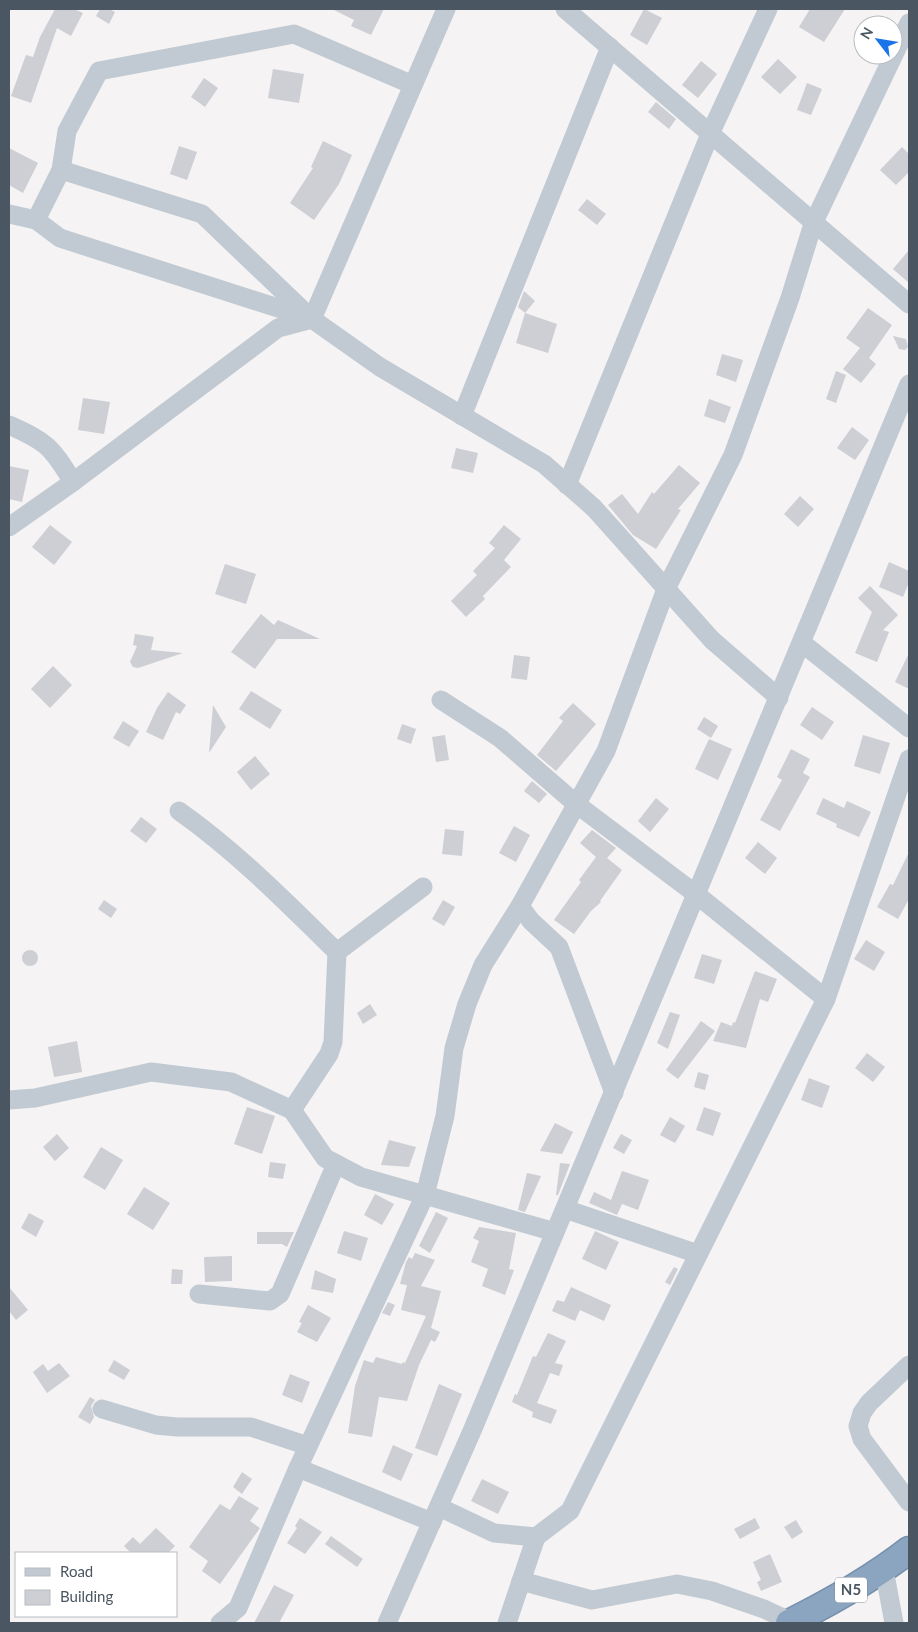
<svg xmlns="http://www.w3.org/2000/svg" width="918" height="1632" font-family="Lato,sans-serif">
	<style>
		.building { fill: #cdcfd5 }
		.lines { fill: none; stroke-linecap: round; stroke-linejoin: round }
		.highway-casing { stroke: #7690ad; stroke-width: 29 }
		.minor { stroke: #c1cad2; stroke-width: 19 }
		.highway { stroke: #8ba5c1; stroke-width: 26 }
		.labels { text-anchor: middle; stroke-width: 5; stroke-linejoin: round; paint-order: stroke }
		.shield { fill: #fff; stroke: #808990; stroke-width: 1 }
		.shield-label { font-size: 15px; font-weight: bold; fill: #4a5661 }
	</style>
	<rect width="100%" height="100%" fill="#f5f3f3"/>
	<g class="building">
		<path d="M55,9H74L83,13L71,36L57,28L31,103L11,96L26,55L33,57L40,37Z"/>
		<path d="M100,9H109L115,12L109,24L96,16Z"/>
		<path d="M332,9H384L371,35L351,26L354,20Z"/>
		<path d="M644,9L662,18L647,45L630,35Z"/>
		<path d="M810,9H845L824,42L799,27Z"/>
		<path d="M778,59L797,77L780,94L761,77Z"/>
		<path d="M701,61L717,74L698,98L682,85Z"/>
		<path d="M273,69L304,74L299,103L268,98Z"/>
		<path d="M204,78L218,88L205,107L191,97Z"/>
		<path d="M807,83L822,89L811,115L797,110Z"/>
		<path d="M656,102L676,119L669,129L648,112Z"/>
		<path d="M323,141L352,155L339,184L314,220L290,203L313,168L311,167Z"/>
		<path d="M179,146L197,152L187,180L170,174Z"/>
		<path d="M902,147L909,154V172L896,185L880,170Z"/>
		<path d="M9,148L38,163L23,193L9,185Z"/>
		<path d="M587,199L606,214L597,225L578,210Z"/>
		<path d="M909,250V283L893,269Z"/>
		<path d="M524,291L535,301L525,313L518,307Z"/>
		<path d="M868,308L892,325L869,358L876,364L861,383L843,369L860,348L846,338Z"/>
		<path d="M525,313L557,324L548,353L516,343Z"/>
		<path d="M893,336L906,339L908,347L905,350L899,349Z"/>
		<path d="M722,354L743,360L736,382L716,375Z"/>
		<path d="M836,371L846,375L836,403L826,399Z"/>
		<path d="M83,398L110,402L104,434L78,430Z"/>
		<path d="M709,399L731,407L725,423L704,416Z"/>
		<path d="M852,427L869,440L855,460L837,448Z"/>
		<path d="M456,448L478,453L473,473L451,468Z"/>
		<path d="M679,465L700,483L678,509L681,510L656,549L633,535L608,505L622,494L638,514L652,492L654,494Z"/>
		<path d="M9,466L29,470L22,502L9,499Z"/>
		<path d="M800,496L814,509L798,527L784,514Z"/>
		<path d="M50,525L72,542L54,565L32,547Z"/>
		<path d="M504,525L521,539L504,560L511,567L483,596L485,599L466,617L451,601L477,575L473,571L495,548L489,543Z"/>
		<path d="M889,562L909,571V582L903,597L879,587Z"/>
		<path d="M225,564L256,574L246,604L215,594Z"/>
		<path d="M870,586L898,615L883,630L889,632L877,662L855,653L872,612L858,598Z"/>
		<path d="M261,614L274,625L278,620L320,639H277L255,669L231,652Z"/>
		<path d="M135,634L154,637L151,650L183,653L138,668L133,667L130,662L137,646L133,645Z"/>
		<path d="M909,653V689L895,682Z"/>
		<path d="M514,655L530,657L527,680L511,678Z"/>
		<path d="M53,666L72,685L50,708L31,689Z"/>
		<path d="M251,691L282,710L270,729L239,709Z"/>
		<path d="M168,692L186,705L180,714L176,712L163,740L146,732L157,708Z"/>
		<path d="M573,703L596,724L556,771L537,755L563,721L559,718Z"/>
		<path d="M213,705L226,727L209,753Z"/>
		<path d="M812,707L834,722L822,740L800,725Z"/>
		<path d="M704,717L718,726L711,738L697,729Z"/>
		<path d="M123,721L139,731L129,747L113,738Z"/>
		<path d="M402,724L416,729L411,744L397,739Z"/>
		<path d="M445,735L449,760L436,762L432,737Z"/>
		<path d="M863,735L890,743L880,774L854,766Z"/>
		<path d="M709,739L732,749L718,780L695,769Z"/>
		<path d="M791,749L810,759L803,773L810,777L780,831L760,820L782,780L777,777Z"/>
		<path d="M255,756L270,774L251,790L237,772Z"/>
		<path d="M532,781L547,794L539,803L524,791Z"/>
		<path d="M656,798L669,809L650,832L638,821Z"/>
		<path d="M823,798L844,808L847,801L871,812L859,837L836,827L837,824L816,814Z"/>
		<path d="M141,817L157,829L146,843L130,831Z"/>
		<path d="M514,826L530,835L516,862L499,853Z"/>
		<path d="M445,829L464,831L462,856L442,854Z"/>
		<path d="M592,830L616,848L607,858L622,870L600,901L601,902L591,911L574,934L554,920L581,882L579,880L596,857L580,843Z"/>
		<path d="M758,842L777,858L765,874L745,858Z"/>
		<path d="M909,852V899L898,919L877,907L890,884L893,885Z"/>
		<path d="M104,900L117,909L111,918L98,909Z"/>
		<path d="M443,900L455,907L444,926L432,919Z"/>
		<path d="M866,940L885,952L874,971L854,959Z"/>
		<circle cx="30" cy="958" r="8"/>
		<path d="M702,954L722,960L714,984L694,978Z"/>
		<path d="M755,971L777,979L768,1002L760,999L746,1048L713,1041L721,1022L732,1026L733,1022L735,1023Z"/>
		<path d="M370,1004L377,1015L363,1024L357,1013Z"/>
		<path d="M670,1012L680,1015L668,1049L657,1043Z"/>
		<path d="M701,1021L715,1031L678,1079L666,1070Z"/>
		<path d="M77,1041L82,1072L54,1077L48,1047Z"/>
		<path d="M867,1053L885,1067L873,1082L855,1068Z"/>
		<path d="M698,1072L709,1075L705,1090L694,1087Z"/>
		<path d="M809,1078L830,1086L822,1108L801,1100Z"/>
		<path d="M247,1107L275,1116L262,1154L234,1144Z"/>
		<path d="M704,1107L721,1113L713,1136L696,1130Z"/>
		<path d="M670,1117L685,1126L675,1143L660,1135Z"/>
		<path d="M555,1123L573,1132L562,1154L540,1151Z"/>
		<path d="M57,1134L69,1148L55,1161L43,1147Z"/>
		<path d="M621,1134L632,1140L624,1154L613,1148Z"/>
		<path d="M389,1140L416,1147L409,1167L381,1165Z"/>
		<path d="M101,1147L123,1160L105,1190L83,1177Z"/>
		<path d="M270,1162L286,1164L283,1179L268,1177Z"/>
		<path d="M560,1163L570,1164L558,1195H556Z"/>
		<path d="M622,1171L649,1180L638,1210L622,1204L617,1215L589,1203L594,1192L611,1200Z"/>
		<path d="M527,1173L541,1176L525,1212L518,1210Z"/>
		<path d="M144,1187L170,1203L153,1230L127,1214Z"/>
		<path d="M375,1194L394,1204L382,1225L364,1215Z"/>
		<path d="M436,1212L448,1218L430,1253L419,1246Z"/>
		<path d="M29,1213L44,1221L36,1237L21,1228Z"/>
		<path d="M479,1227L516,1233L509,1269L514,1270L505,1295L482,1286L488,1269L471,1262L479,1241L473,1238Z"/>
		<path d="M344,1231L368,1238L361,1261L337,1253Z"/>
		<path d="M595,1231L619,1242L606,1270L582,1259Z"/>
		<path d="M257,1232H294L287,1247L282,1244H257Z"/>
		<path d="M415,1253L435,1260L421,1286L441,1291L431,1328L440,1332L435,1342L431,1340L419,1365L407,1401L379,1397L372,1437L348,1433L355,1386L364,1360L373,1363L376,1357L402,1364L403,1362L405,1363L426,1316L401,1310L407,1285L400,1284L406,1262L409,1257L412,1259Z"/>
		<path d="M232,1256V1281L205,1282L204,1257Z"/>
		<path d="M674,1267L678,1269L670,1285L665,1282Z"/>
		<path d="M172,1269L183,1270L182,1284H171Z"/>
		<path d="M315,1270L336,1279L333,1293L311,1289Z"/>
		<path d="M9,1287L28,1310L16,1320L9,1311Z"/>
		<path d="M571,1287L611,1305L604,1321L580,1310L575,1321L552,1311L557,1300L564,1302Z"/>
		<path d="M388,1302L395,1305L390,1316L382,1313Z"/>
		<path d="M308,1305L331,1318L317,1342L297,1332L302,1323L299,1322Z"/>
		<path d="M548,1333L566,1341L555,1363L563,1365L559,1376L550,1373L537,1403L557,1410L551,1424L532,1417L533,1412L512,1402L515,1394L517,1395L533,1356L536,1357Z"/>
		<path d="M114,1360L130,1370L124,1380L108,1371Z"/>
		<path d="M59,1363L70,1376L47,1393L33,1372L43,1364L48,1371Z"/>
		<path d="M290,1374L310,1382L302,1403L282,1395Z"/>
		<path d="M439,1384L462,1394L437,1456L415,1448Z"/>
		<path d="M90,1397L95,1400L91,1406L94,1417L90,1424L78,1417Z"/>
		<path d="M393,1445L413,1454L401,1481L382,1472Z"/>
		<path d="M242,1472L252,1479L242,1494L233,1487Z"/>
		<path d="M482,1479L509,1492L498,1514L471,1501Z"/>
		<path d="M239,1496L259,1508L250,1521L260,1528L220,1584L202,1571L208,1561L189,1547L220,1504L230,1510Z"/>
		<path d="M300,1518L322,1532L305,1554L287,1543L297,1528L295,1526Z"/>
		<path d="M755,1518L760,1528L740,1539L734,1529Z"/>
		<path d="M796,1520L803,1532L792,1539L784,1527Z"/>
		<path d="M156,1528L175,1546L168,1553H131L124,1546L133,1537L140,1544Z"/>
		<path d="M331,1536L363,1559L357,1567L325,1544Z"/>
		<path d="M770,1554L782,1582L761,1591L757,1582L761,1580L753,1562Z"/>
		<path d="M274,1585L294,1595L279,1623H254Z"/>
	</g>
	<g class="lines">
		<g class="highway-casing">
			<path id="highway" d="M789,1623C831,1602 872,1579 909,1550"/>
		</g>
		<g class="minor">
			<path d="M565,9L909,304"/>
			<path d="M61,170L202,214L312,319L380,367L544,464L594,508L712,640L779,698"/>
			<path d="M9,214L36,220L60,238L306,317"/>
			<path d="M36,220L61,170L67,131L99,71L294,34L413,85"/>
			<path d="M312,319L446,9"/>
			<path d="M462,416L610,47"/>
			<path d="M9,425C47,442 51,446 73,482"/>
			<path d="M567,485L710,134L768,9"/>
			<path d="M9,527L73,482L278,328L312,319"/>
			<path d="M802,643L909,728"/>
			<path d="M441,700L500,738L575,803L697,895L826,999"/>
			<path d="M179,811C237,852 287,903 337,952"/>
			<path d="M614,1093L559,947L531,921L520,906L606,751L666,589L733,455L790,298L813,224L909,23"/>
			<path d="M9,1100L35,1098L151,1072L231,1082L292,1110L325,1158L361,1177L555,1232"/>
			<path d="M292,1110L329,1054L333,1042L337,952L423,887"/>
			<path d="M565,1209L698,1254"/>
			<path d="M199,1294L270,1301L280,1294L336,1164"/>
			<path d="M909,1365L869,1403L862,1413L858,1426L862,1439L909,1502"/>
			<path d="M102,1409L156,1425L177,1427H251L308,1446"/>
			<path d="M298,1468L432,1522"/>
			<path d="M439,1507L494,1533L536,1537L570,1511L826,999L909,759"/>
			<path d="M884,1569L894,1623"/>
			<path d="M521,1581L592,1600L677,1584L712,1591L764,1609L792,1622"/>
			<path d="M220,1623L238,1608L298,1468L425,1195L445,1116L454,1048L467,1004L483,965L520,906"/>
			<path d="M387,1623L472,1431L909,384"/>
			<path d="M507,1623L536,1537"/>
		</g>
		<use href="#highway" class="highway"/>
	</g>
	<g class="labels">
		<rect class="shield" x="835" y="1577.5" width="32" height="25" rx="4"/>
		<g class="shield-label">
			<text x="851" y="1595">N5</text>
		</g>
	</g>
	<rect width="918" height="1632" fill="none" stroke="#4a5661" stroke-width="20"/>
	<rect x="15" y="1552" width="162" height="65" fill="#ffffff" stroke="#b7bbc0"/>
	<rect x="25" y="1568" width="25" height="8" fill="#c1cad2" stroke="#b7bbc0"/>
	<text x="60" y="1577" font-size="15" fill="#4a5661">Road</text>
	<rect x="25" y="1590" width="25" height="15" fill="#cdcfd5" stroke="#b7bbc0"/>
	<text x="60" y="1602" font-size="15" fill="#4a5661">Building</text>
	<g transform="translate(878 40) rotate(301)"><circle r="24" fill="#ffffff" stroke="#b7bbc0"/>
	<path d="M0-4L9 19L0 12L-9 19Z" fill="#1a73e8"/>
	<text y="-8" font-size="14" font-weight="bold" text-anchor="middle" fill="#4a5661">N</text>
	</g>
</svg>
